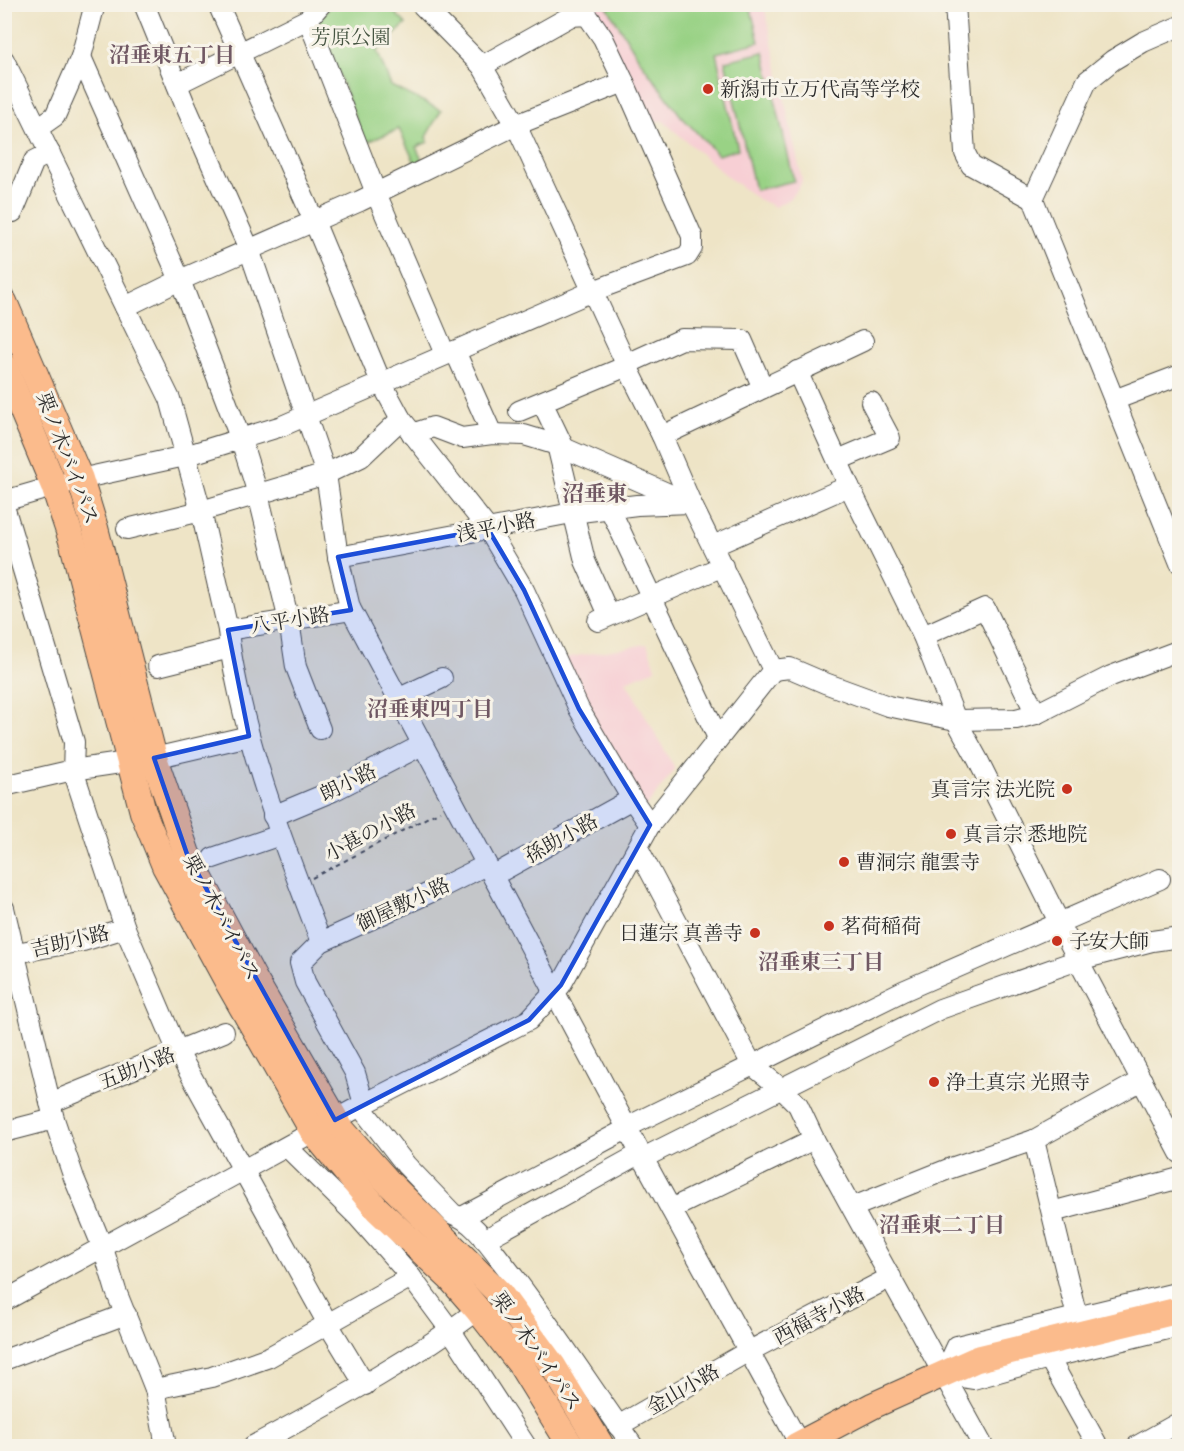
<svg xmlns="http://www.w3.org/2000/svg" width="1184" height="1451" font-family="'IM FELL Double Pica','Noto Serif JP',serif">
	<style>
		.built { fill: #f7cfd4 }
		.green { fill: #99d285; stroke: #627e58; stroke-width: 1.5 }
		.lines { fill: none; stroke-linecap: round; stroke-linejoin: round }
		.minor-casing { stroke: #484742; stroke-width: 22 }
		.major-casing { stroke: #484742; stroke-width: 28 }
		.path { stroke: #484742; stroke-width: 2; stroke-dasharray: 4.5 4.5; stroke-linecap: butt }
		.minor { stroke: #fff; stroke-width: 20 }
		.major { stroke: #fbbb8c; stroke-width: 26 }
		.marked { fill: #1d4ed8; fill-opacity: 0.2; stroke: #1d4ed8; stroke-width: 4.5; stroke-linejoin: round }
		.poi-dot { fill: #c8321e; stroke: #f7f3e8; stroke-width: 2 }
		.labels { text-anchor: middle; stroke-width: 6; stroke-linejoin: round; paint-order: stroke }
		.park-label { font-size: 20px; fill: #465542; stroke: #f7f3e8 }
		.poi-label { font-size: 20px; fill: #2b2b2b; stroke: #f7f3e8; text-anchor: start }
		.street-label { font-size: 20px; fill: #2b2b2b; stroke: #f7f3e8 }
		.neighbourhood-label { font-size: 21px; font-weight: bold; fill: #705863; stroke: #f7f3e8 }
		.quarter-label { font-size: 22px; font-weight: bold; fill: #705863; stroke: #f7f3e8 }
	</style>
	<rect width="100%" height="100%" fill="#f7f3e8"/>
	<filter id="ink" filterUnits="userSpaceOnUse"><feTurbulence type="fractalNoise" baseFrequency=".0167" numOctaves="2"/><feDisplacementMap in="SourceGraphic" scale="12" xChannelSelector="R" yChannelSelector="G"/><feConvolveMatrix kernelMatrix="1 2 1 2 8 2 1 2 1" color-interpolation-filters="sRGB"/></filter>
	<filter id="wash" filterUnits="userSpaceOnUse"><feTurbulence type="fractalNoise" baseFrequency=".008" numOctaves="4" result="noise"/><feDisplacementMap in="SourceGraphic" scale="24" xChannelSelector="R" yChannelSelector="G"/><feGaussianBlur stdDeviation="1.35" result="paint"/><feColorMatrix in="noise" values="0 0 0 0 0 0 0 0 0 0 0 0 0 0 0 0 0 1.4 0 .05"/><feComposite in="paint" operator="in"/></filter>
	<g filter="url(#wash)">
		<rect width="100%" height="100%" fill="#eee4c6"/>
		<g class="built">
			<path d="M581,5H764L802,180L800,186L789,199L775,207L758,199L729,178L663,121H647L591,9Z"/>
			<path d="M647,644L656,669L626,681L675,769L644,810L585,709L564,658Z"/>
		</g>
		<g class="green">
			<path d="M332,5H357L360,8L363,5H387L406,24L377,51L391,86L441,110L426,137L428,142L416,147L422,160L415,163L399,129L365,143L318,20Z"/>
			<path d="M606,5H750L759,42L716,53L738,149L718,155L681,116L641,62Z"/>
			<path d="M764,52L794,181L755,190L725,61Z"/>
		</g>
	</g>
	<g filter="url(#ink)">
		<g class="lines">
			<g class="minor-casing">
				<g id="minor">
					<path d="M144,4L184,102L249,249L326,474L338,557L350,608L643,1158L800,1445"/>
					<path d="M218,4L314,221L381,382L401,419L488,529L524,590L579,709L632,799L650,825"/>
					<path d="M955,4L965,153L971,165L1033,199"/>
					<path d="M308,19L376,193L445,354"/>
					<path d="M1180,26L1143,42L1113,60L1087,81L1033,199L1180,563"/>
					<path d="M81,57L180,280L241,440L258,494L289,621L296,667L320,729"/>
					<path d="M4,60L170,399L201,511L228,630C230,653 235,675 240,698C259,782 290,861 321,942"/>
					<path d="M177,84L308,19L321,4"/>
					<path d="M38,128L55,116L81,57L95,4"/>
					<path d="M13,212L34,161L50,153"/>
					<path d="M125,307L180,280L360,201L516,125L624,82"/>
					<path d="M455,351L492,434"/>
					<path d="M627,364L682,339L742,340L763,388"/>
					<path d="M797,371L849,486L923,636L956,720L978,760L1078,960L1180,1153"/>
					<path d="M1114,400L1180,375"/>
					<path d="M542,402L565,450"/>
					<path d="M519,411L627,366"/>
					<path d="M412,434L433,427L462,438L492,434L524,435L557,445L685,501"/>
					<path d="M662,436L863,341"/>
					<path d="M557,445L585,561L609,615"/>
					<path d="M838,460L890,438L871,402"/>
					<path d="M4,501L80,479L185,456L282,426L593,291L687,256L692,248V236L624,82L603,38L587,15L571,16L482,66"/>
					<path d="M4,506L74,742L73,770L125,928L178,1052L328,1324L365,1385"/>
					<path d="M610,509L718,738"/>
					<path d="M127,529L201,511L326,474L361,457L401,419"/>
					<path d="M713,546L849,486"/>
					<path d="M338,557L572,513L637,505L691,503"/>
					<path d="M598,621L723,566"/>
					<path d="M228,630L346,611L350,608"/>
					<path d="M923,636L985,608L1036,714"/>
					<path d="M158,666L230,648"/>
					<path d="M773,670L790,668L825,683L888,706L936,716L956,720L1016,719L1036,714L1111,676L1180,650"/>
					<path d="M400,701L404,696L442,678"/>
					<path d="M4,786L73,770L154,758L249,736"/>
					<path d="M273,816L333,791L422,745"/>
					<path d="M638,848L752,1065L782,1089L798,1105L814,1139L983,1446"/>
					<path d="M213,858L280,835"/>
					<path d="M494,879L496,874L632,799"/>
					<path d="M4,908L54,1119L74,1178L103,1248L116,1291L155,1389L166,1446"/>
					<path d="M4,955L83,941L125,928"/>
					<path d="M50,1103L224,1032"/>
					<path d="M364,1104L355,1073L305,982L300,963L321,942L438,889L486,865"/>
					<path d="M360,1106L406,1165L453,1214C474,1221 489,1246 502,1262C549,1321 589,1385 633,1446"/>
					<path d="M4,1132L54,1119"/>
					<path d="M287,1147L358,1217L411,1277L451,1331L526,1446"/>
					<path d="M853,1207L951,1168L1034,1140"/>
					<path d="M671,1209L814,1139"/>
					<path d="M1052,1212L1180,1178"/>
					<path d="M462,1217L621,1132L627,1127L903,991L1160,879"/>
					<path d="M484,1240L634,1157L643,1158L940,1009L1078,960L1152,941L1180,937"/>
					<path d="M1180,1292L957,1346L944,1374L973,1379L1049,1358L1180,1326"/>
					<path d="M4,1301L364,1104L529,1020L561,985L650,825L773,670L691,503L662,436L627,366L516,125L482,66L421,4"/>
					<path d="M1077,1317L1034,1140L1142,1080"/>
					<path d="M1049,1358L1098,1446"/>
					<path d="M4,1360L126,1314"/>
					<path d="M155,1389L212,1377L269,1357L411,1277"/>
					<path d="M618,1426L740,1356L891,1277"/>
					<path d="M253,1446C330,1404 408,1363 478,1310"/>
					<path d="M1137,1446L1180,1422"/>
				</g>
			</g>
			<g class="major-casing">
				<g id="major">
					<path d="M4,302L80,479L95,528L154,758L187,854L254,979L341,1129L389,1183L500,1294L553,1366L601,1446"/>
					<path d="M4,366L54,486L73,544L143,812L165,866L229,984L314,1133L377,1209L450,1278L478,1310L521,1365L571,1446"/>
					<path d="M796,1446L874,1405L977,1359L1180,1310"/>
				</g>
			</g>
			<path class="path" d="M312,878L440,811"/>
			<use href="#minor" class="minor"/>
			<use href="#major" class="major"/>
		</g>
	</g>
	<path class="marked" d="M488,529L524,590L579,709L650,825L561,985L529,1020L335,1120L187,854L154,758L249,736L228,630L351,610L338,557Z"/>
	<g class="poi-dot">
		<circle cx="708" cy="89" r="6"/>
		<circle cx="1067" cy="789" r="6"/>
		<circle cx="951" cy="834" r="6"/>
		<circle cx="844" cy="862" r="6"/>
		<circle cx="829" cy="926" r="6"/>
		<circle cx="755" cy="933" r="6"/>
		<circle cx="1057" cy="941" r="6"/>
		<circle cx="934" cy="1082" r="6"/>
	</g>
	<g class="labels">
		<g class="park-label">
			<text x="351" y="44">芳原公園</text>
		</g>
		<g class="poi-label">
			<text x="720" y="96">新潟市立万代高等学校</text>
			<text x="1055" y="796" text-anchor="end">真言宗 法光院</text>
			<text x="963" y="841">真言宗 悉地院</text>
			<text x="856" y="869">曹洞宗 龍雲寺</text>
			<text x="841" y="933">茗荷稲荷</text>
			<text x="743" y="940" text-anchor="end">日蓮宗 真善寺</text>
			<text x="1069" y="948">子安大師</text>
			<text x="946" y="1089">浄土真宗 光照寺</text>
		</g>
		<g class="street-label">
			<text transform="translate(68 458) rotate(69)" y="7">栗ノ木バイパス</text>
			<text transform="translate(496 527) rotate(-11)" y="7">浅平小路</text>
			<text transform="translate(290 620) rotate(-9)" y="7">八平小路</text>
			<text transform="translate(348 782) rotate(-26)" y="7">朗小路</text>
			<text transform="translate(370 832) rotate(-28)" y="7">小甚の小路</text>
			<text transform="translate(561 838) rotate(-29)" y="7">孫助小路</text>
			<text transform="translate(403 904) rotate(-25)" y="7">御屋敷小路</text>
			<text transform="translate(222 917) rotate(62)" y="7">栗ノ木バイパス</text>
			<text transform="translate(70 941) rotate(-13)" y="7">吉助小路</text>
			<text transform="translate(137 1068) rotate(-22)" y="7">五助小路</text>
			<text transform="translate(819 1315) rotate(-28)" y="7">西福寺小路</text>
			<text transform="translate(537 1351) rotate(55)" y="7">栗ノ木バイパス</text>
			<text transform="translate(683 1389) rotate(-30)" y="7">金山小路</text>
		</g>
		<g class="neighbourhood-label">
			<text x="172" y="62">沼垂東五丁目</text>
			<text x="430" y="716">沼垂東四丁目</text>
			<text x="821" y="969">沼垂東三丁目</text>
			<text x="942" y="1232">沼垂東二丁目</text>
		</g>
		<g class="quarter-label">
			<text x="595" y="501">沼垂東</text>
		</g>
	</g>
	<rect width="1184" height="1451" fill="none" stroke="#f7f3e8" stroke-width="24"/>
</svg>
